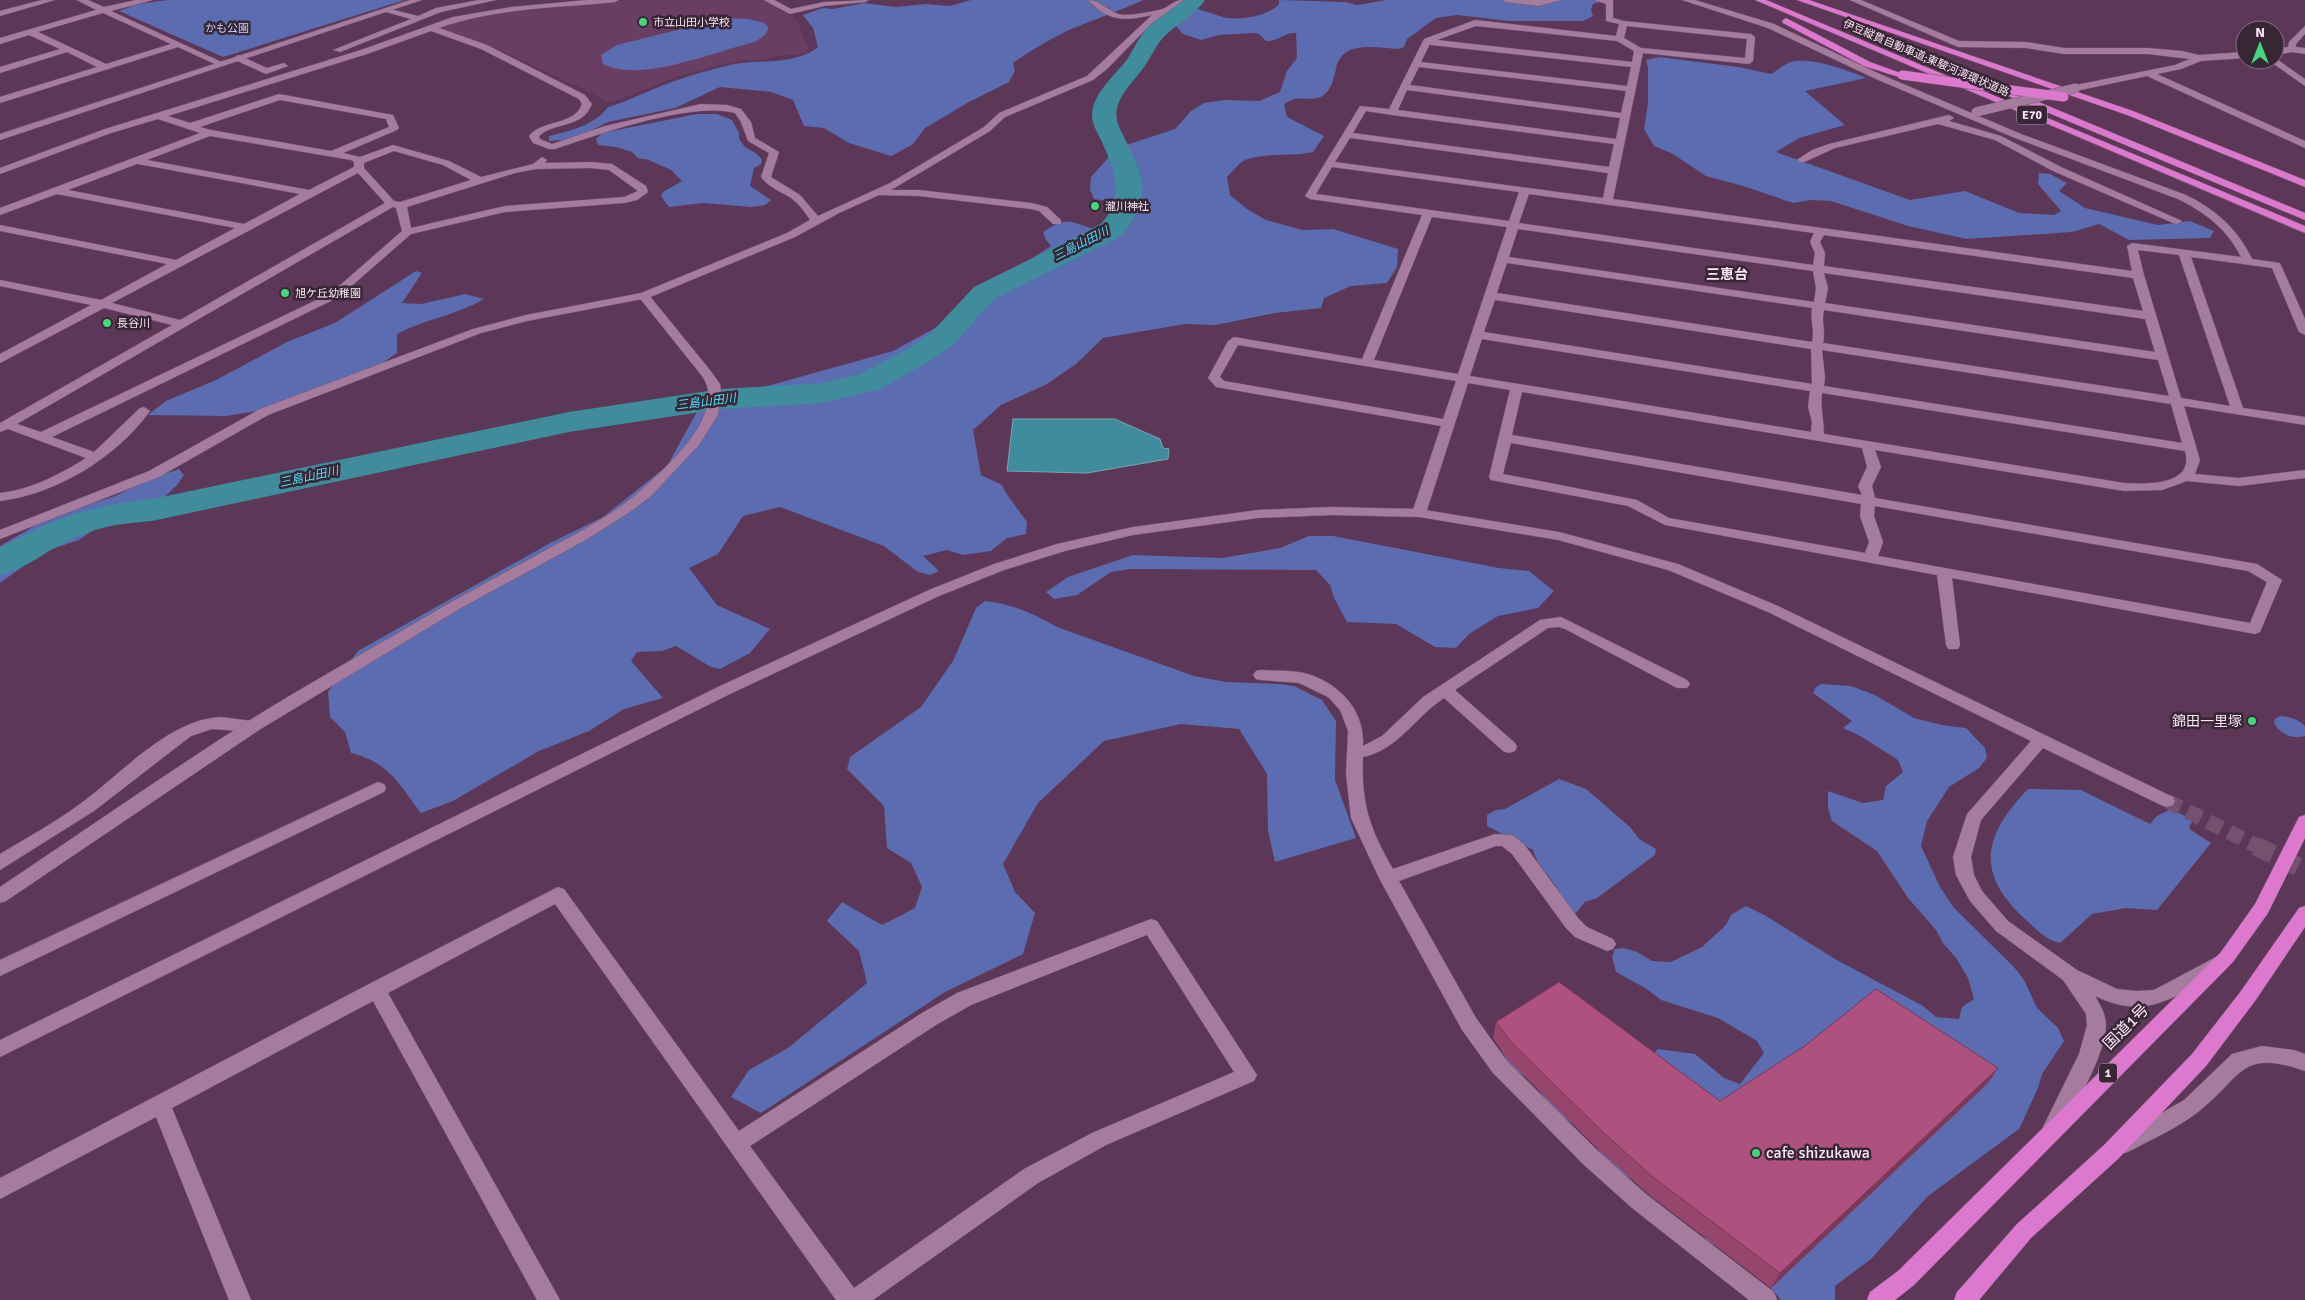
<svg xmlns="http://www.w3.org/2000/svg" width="2305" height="1300" viewBox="0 0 2305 1300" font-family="Signika,'Noto Sans JP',sans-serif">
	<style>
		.built { fill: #6a3e63 }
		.green { fill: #5b6cb0 }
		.water { fill: #3e8c9c; stroke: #77a6b7 }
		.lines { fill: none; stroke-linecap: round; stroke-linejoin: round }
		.river { fill: #3e8c9c; fill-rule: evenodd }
		.secondary-tunnel-far1 { stroke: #74516f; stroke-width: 15; stroke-dasharray: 15 8; stroke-linecap: butt }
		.secondary-tunnel { stroke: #74516f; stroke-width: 19; stroke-dasharray: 19 9; stroke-linecap: butt }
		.street-casing { stroke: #755570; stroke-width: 1 }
		.secondary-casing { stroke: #755570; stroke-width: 1 }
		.highway-casing { stroke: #755570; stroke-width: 1 }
		.street { fill: #a57b9e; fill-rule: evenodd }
		.secondary { fill: #a57b9e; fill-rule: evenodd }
		.highway { fill: #dc79ce; fill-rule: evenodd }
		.street-bridge-casing { stroke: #755570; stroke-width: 10; stroke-linecap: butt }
		.highway-bridge-casing { stroke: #755570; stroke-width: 10; stroke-linecap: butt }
		.street-bridge { stroke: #a57b9e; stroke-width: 9 }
		.highway-bridge { stroke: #dc79ce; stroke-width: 9 }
		.wall { fill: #96466c }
		.shaded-wall { fill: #7a3958 }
		.building { fill: #af517e; stroke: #7a3958 }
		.poi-dot { fill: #41d77c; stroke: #372634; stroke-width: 2 }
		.labels { text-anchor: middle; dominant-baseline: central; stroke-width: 5; stroke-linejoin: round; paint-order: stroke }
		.far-poi-label { font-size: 11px; fill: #fce4f7; stroke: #372634; text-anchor: start }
		.far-park-label { font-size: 11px; fill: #c3d0fd; stroke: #372634 }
		.far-street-label { font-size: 11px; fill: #fce4f7; stroke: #372634 }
		.shield { fill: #372634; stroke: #c1abbc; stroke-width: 1 }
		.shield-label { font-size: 12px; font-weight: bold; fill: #fce4f7 }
		.far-water-label { font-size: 12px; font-style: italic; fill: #49e2fd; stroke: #372634 }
		.far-quarter-label { font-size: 14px; font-weight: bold; fill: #fce4f7; stroke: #372634 }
		.poi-label { font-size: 14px; fill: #fce4f7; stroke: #372634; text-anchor: end }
		.near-street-label { font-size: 16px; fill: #fce4f7; stroke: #372634 }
		.near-poi-label { font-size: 16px; fill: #fce4f7; stroke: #372634; text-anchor: start }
	</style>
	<rect width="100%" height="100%" fill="#5c3757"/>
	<polygon class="built" points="629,0 763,0 797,20 802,35 809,49 799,55 783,55 761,60 742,60 678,76 612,102 605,102 600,97 496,48 442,29 441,25 494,14"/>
	<g class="green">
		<polygon points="168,0 405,0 223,57 119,11 138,4"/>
		<path d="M971,0H1143C1120,11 1097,18 1074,28C1053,37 1032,50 1013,63L1015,71L1009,82L969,102L925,128L912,145L891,156L849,143L824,128L804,126L793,100L771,92L720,87L675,108L608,122L586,133L563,140L549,141V136C570,131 595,125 608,107C624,103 638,95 654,89C677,79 702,72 726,66C756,58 793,67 818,47L813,28L803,15L823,8L833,9L864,3L896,7L926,4L950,6Z"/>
		<path d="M1279,0L1346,2L1357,5L1387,0H1606L1593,4L1591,10L1593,16L1583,21H1509L1457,15L1436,18L1407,39L1404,47L1399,49C1375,48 1342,39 1336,69C1334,77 1332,88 1325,94C1316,102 1305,97 1295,99C1291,100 1287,102 1284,104L1287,117L1324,136L1313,152C1291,157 1266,152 1245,160C1239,163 1232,172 1227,177L1230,195L1247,209L1266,220L1302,230L1333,229L1398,249L1397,267L1387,283L1351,286L1324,298L1321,308L1275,313L1216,325L1185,324L1103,338L1076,364L1047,384L1001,405L973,430L981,475L1002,485L1006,493L1027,522L1026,534L1007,538L991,551L963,555L947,550L923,556L939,571L930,575L918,572L884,546L780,507L743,516L718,554L689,568L717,605L770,629L750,653L720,669L711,667L676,646L662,651L637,652L631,661L663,698L624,709L589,731L539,751L453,801L421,813C398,783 390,763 351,753L345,732L330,717L328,692L358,651L552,542L603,517L667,466L698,410L723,404L736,390L760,388L893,351L946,322L959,306L1051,246L1046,240L1043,232C1069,215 1068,222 1095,229L1108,217L1112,206L1106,201L1094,199L1090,190L1091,177L1117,148L1175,129L1191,111L1204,103L1225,100L1259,101L1280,92L1287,71L1297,58L1296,33C1285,32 1277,42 1266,41L1259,34L1252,33L1219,35L1201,40L1183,34L1176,26L1178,20L1195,8C1205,11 1216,15 1226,18C1240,20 1269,16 1279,4Z"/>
		<path d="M726,18L748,19L764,23L768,27C768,36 758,40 751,43C711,53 640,83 603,64L601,55L617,45Z"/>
		<path d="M1659,57L1738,67L1771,74C1776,71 1782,66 1788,63C1806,55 1848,70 1866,78L1805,91L1845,125L1799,138L1776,152L1910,200L1965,191L2019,213L2054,215L2061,211L2038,184L2039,173L2050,174L2067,183L2059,191L2085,208L2158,225L2190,221L2214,231L2210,238L2129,240L2099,224L2072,232L1967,239L1908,226L1831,201L1811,200L1793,203L1743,186L1706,176L1673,154L1654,146L1644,129L1648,103V68L1646,60Z"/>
		<polygon points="697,114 717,114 732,120 739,133 739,139 745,147 757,154 762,160 761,164 754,168 750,186 771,200 765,205 751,207 703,203 669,207 661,196 663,192 682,181 671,170 649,160 638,158 632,152 616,147 598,145 596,139 602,133"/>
		<path d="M416,271L422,273L402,303L421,304L465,294L484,299C457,315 425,319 397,334V353L371,371L315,393L257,411L226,416L148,415L166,401L216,380L287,342L335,323Z"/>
		<polygon points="179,469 184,475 177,485 156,505 134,518 96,528 79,540 43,552 0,583 0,546 50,517 115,496 150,479"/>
		<polygon points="1309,536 1333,536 1499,568 1529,571 1554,591 1538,608 1498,616 1469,634 1456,648 1435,647 1396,624 1347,622 1334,598 1330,585 1316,570 1130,569 1111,572 1077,595 1054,599 1046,592 1068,577 1133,555 1222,558 1280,548"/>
		<path d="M985,601C1012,604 1033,613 1057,627L1194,676L1226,682L1279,684L1294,686L1322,700L1336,721L1335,780L1356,838L1275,862L1268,830L1267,774L1239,729L1181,724L1104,741L1038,803L1003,864L1015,892L1035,913L1023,954L945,992L761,1113L731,1097L749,1070L788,1048L867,983L859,951L827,921L842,902L882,925L915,908L922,887L911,863L887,848L884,806L847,769L850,757L921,707L953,661L976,608Z"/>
		<polygon points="1821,684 1851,686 1875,695 1914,718 1942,725 1966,728 1985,748 1987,758 1979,768 1949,787 1927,821 1921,846 1940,887 1954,908 2014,967 2024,980 2037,1008 2058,1028 2064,1041 2042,1074 2038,1088 2019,1129 1928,1196 1871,1259 1835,1286 1835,1300 1781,1300 1754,1268 1709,1242 1683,1215 1636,1181 1612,1169 1592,1141 1576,1126 1551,1108 1534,1083 1509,1066 1500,1047 1649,1058 1658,1049 1695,1054 1724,1078 1740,1084 1764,1053 1757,1041 1718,1018 1661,1000 1647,989 1616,972 1612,957 1615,949 1624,948 1637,952 1652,961 1671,962 1702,947 1726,925 1731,915 1746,906 1766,916 1835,959 1923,1006 1936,1017 1959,1019 1962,1007 1974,999 1968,978 1956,958 1943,943 1936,930 1908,898 1877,851 1832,821 1828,808 1828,791 1863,803 1883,800 1886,786 1903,772 1898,760 1862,737 1843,728 1852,721 1813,693 1816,687"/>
		<path d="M2281,716C2290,717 2298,719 2305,726V736C2293,740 2278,733 2274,722L2276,718Z"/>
		<path d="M1559,779L1586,789L1630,827L1639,839L1656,849L1655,855L1597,898L1585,902L1574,915C1566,905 1561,895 1554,884C1545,869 1539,869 1533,850L1487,826V815L1496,810L1505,809Z"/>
		<path d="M2028,789L2081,790L2150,824L2157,816L2171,809L2193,820L2189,827L2191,830L2211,843L2157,910L2126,908L2092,914L2060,943C2045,940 2035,928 2023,917C1974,871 1985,834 2028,789Z"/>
	</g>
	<polygon class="water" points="1013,419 1115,419 1160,439 1163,448 1169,449 1168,459 1087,473 1007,471"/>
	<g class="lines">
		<path class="river" d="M1182,0H1205C1196,13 1180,22 1168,33C1157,42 1152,56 1144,67C1135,80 1122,91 1118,105C1114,116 1118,125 1123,135C1144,177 1154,196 1121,236L994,299L954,344L933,359L880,389L822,403L721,409L569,432L152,521C116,524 95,527 62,544C42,554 23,570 0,575V548C55,517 89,506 152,499L569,412L721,389L822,383L858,375L911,347L932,332L974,287L1101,224C1126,196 1115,171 1101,140C1097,132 1092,124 1092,115C1093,92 1116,75 1128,58C1135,47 1140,35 1149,26C1159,16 1171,9 1182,0Z"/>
		<polyline class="secondary-tunnel-far1" points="2167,801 2259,847"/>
		<polyline class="secondary-tunnel" points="2256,846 2305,870"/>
		<g class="street-casing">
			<g id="street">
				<path d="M77,0H88L104,7L136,0H153L111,11L226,64L219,66L178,47L0,103V97L97,67L67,52L0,73V67L60,49L29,35L0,44V38L96,10ZM103,13L171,44L106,64L38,32Z"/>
				<polygon points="479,0 496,0 441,12 340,52 333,50 411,19 386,12 386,8 418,16 436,8"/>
				<path d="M587,0H619L615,2C557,8 495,8 439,28L487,45L585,95L592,104C582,129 556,121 539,136L540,139L552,144L605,126L701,104L727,105L741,109L751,122L755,138L779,152L771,177L800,195L818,216L890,183L984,127L999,113L1087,76L1152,15C1125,21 1108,22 1088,0C1102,0 1109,14 1124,15C1134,15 1149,12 1159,10C1170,8 1171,0 1184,0L1152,23L1107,69L1093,80L1005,117L990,131L891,190H919L1031,203L1047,207L1061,220V224H1053L1039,211L1031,209L919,196L879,195L839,213L795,237L648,298L527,321L481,333L268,415L159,477L0,539V530L149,471L260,409L473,329L526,315L641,293L787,233L810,220C805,212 799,204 791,198C780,191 769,188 761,177L769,153L748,141L741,122L735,113C692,101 599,134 555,149H549L533,143L529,136C543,119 574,126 582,104L579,99L481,49L431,31L367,54L168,116L190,123L279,94L393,115L399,128L397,130L343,153L360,157L393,145L449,161L481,177L533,164L542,157L547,160L545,163L591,162L612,164L646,186L648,192L637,200L624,203L505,212L411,234L339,297L52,437L94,452L140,408L144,407L150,411C117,457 57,494 0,501V493C30,490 61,474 86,458L8,429L0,432V423L172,325L104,308L0,363V354L91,305L0,286V280L101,300L167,264L0,231V225L176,260L235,228L57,194L0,215V208L200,133L158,119L111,133L0,174V168L105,129L361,50L453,17L512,7ZM280,100L386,119L389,127L331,151L211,130L200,127ZM210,136L351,160L354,162V167L309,190L147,160ZM394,151L443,165L471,180L400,202L394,201L364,168V163ZM137,164H138L300,194L244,224L68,190ZM591,168L609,170L638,191L624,197L505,206L411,228L407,207L515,173L536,169ZM358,173L385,203L180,320L112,303ZM393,207L396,208L402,231L331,293L41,432L17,424Z"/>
				<polygon points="764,0 774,0 791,9 824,2 869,0 865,2 824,6 790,14"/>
				<polygon points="1502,0 1562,0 1539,6 1506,2"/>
				<path d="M1594,0H1613V18L1624,21L1751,34L1755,37L1753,61L1749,64L1643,53L1613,199L2132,271L2127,246L2132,243L2241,257C2227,229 2206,213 2178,199L2015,138L1876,79L1768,28L1682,0H1695L1774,24L1882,75L2021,134L2186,195C2216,210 2237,228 2252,259L2280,263L2305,319V335L2299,332L2272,268L2191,257L2243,408L2305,417V425L2184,406L2200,460L2195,474L2239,478L2305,470V478L2239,486L2187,481L2162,490L2124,491L1875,450L1881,467L1872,486L1875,498L2257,564L2282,580L2260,632L2255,634L1952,578L1960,645L1958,649H1948L1946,645L1937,575L1665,525L1628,506L1491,480L1489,477L1510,390L1468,383L1426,513L1419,517L1412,513L1441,426L1216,387L1208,378L1228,341L1234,337L1362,359L1422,215L1310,199L1305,196L1360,106L1389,109L1424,39L1475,20L1616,36L1619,24L1606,21V4ZM1476,26L1617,41L1634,51L1632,62L1437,40ZM1627,26L1747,39L1745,58L1641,48L1624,38ZM1430,44L1431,45L1631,67L1627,86L1421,62ZM1419,67L1626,91L1621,113L1410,85ZM1407,90L1620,118L1616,139L1398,110ZM1366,111L1392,115L1614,144L1609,167L1353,133ZM1350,138L1608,173L1603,198L1335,162ZM1332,167L1519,192L1509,221L1316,194ZM1529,194L1814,233L1810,242L1815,253L1813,265L1519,223ZM1432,217L1507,227L1458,374L1374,360ZM1518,229L1813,271L1816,288L1814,302L1509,257ZM1824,235L2133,278L2143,311L1824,266L1825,253L1820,242ZM2138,250L2179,255L2230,406L2181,398L2144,275ZM1507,263L1812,308C1810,320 1815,330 1812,342L1497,293ZM1824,273L2145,319L2155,352L1825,303L1828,288ZM1495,300L1811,349L1812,384L1484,332ZM1824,310L2158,360L2169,396L1823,343C1826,331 1821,322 1824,310ZM1482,339L1810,391L1808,407L1812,422L1811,432L1470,376ZM1238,345L1456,381L1443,419L1224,381L1220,377ZM1822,350L2171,404L2182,443L1824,386L1825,377ZM1522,392L1862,448L1867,467L1858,486L1862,495L1512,435ZM1822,393L2185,451C2195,486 2146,484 2124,483L1824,434C1824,420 1820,408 1822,393ZM1511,443L1861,504L1860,516L1869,542L1865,553L1669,518L1637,500L1503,474ZM1875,506L2248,571L2267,582L2250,623L1878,556L1883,542L1874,516Z"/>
				<polygon points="1850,0 1861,0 1959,41 2026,42 2064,48 2148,48 2182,51 2199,55 2245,52 2245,58 2201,61 2181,69 2157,74 2305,141 2305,148 2147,76 2076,91 2071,88 2076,85 2175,65 2190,59 2148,54 2064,54 2026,48 1958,47"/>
				<polygon points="2305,26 2305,34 2296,44 2296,47 2305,48 2305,54 2292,52 2275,55 2275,49 2288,47 2289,42"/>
				<polygon points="238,55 267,68 284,63 288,66 266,74 235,60 234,58"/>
				<polygon points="2275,58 2305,79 2305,86 2271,62 2270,60 2275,60"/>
				<polygon points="1949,115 1954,118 1949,121 2001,136 2061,167 2182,221 2177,224 2173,223 2053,171 1995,140 1938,124 1835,148 1802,163 1797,160 1812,150 1829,144"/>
				<path d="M1561,617L1687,680L1690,684L1687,688H1677L1565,629L1559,627L1548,628L1455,690L1515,743L1517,747L1515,751L1509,753L1503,751L1444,698C1415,717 1398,750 1363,757C1361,804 1370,829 1393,869L1495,834L1512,835L1524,844L1578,918L1587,927L1613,939L1616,944L1613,949L1607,951L1575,937L1566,928L1512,854L1502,846H1496L1399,881L1476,1018L1507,1061L1597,1150L1646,1194L1774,1292L1777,1300H1749L1632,1208L1583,1164L1493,1073L1462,1030L1379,878L1351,818L1346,774L1348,731L1340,710L1328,697L1299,683L1261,680L1256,679L1253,675L1256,671L1261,670C1275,671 1291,670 1304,673C1339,682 1365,710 1363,746L1382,736L1423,697L1540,620Z"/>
				<path d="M221,717L259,722L261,726L259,730L253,732L212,729L191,736L94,811L0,870V854C28,837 58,821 84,801C123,772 170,719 221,717Z"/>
				<polygon points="378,782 384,784 386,788 384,792 0,976 0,960"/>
				<path d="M558,887L564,889L739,1131L922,1013L957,993L1151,919L1157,921L1257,1075L1254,1081L1106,1145L1038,1183L873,1300H836L555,904L388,993L560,1300H537L373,1001L172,1108L251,1300H229L156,1117L0,1199V1178L369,984ZM1147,935L1234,1072L1092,1133L1024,1169L854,1288L750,1146L936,1025L971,1005Z"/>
			</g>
		</g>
		<g class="secondary-casing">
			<g id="secondary">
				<polygon points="42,0 55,0 0,16 0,11"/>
				<polygon points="410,0 422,0 0,140 0,134"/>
				<path d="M644,293L648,294L710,370L720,384L721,392L718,415L699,445L652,495L633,510L584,541L461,608L259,730L6,901L0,903V887C82,832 164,775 247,722C304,686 364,653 422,619C462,595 503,574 544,551C577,533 614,515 642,489C668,466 728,412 702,376L638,296Z"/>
				<path d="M1332,507L1419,509L1559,532L1678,564L1778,606L2173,797L2175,801L2173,805L2167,807L2161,805L2043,748L1981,820L1971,857L1974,875L1982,891L2008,921L2077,970L2117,989L2137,991L2154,990L2216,957L2222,959L2225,964L2222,969C2178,995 2148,1022 2095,996C2100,1005 2106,1014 2106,1025C2105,1057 2075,1105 2060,1133L2053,1136L2046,1133L2043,1127L2079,1054L2087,1025L2086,1014L2063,980L1996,931L1970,901L1956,875L1953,857L1967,814L2031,741L1768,612L1668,570L1558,540L1419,517L1332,515L1258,518L1133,535L1065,551L1004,570L939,596L730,694L0,1057V1040L720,686L929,590L994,564L1057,544L1133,527L1258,510Z"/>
				<path d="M2262,1046L2294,1050L2305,1054V1071C2239,1048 2243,1077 2198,1112C2179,1127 2154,1138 2132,1150L2125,1153L2118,1150L2115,1144L2118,1138L2184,1100L2232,1054Z"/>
			</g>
		</g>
		<g class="highway-casing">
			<g id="highway">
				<polygon points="1755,0 1766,0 2305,226 2305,233"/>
				<polygon points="1797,0 1809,0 2133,111 2305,180 2305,187 2127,115"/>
				<polygon points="1786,18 1870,62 1906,75 1902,78 1864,66 1783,23 1782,21"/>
				<polygon points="1855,28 1861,28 2305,213 2305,220 1855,32"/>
				<polygon points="2305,815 2305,838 2268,913 2233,962 1914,1285 1895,1300 1867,1300 1870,1292 1898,1271 2221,952 2255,904 2299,817"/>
				<polygon points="2305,906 2305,927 2255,1001 2206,1066 2118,1159 2031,1238 1979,1300 1954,1300 1957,1292 2017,1224 2104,1145 2192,1054 2241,991 2299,908"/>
			</g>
		</g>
		<use href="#street" class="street"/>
		<use href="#secondary" class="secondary"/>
		<use href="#highway" class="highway"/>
		<g class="street-bridge-casing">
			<polyline id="street-bridge" points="1976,112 2076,88"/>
		</g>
		<g class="highway-bridge-casing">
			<polyline id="highway-bridge" points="1902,75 2064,97"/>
		</g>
		<use href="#street-bridge" class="street-bridge"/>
		<use href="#highway-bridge" class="highway-bridge"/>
	</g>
	<polygon class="wall" points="1496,1022 1720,1101 1988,1083 1771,1288 1647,1193 1598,1149 1508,1060 1493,1038"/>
	<polygon class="shaded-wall" points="1998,1068 1988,1083 1771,1288 1780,1273"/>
	<polygon class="building" points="1559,982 1720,1101 1806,1045 1876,989 1998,1068 1780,1273 1653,1177 1604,1133 1513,1044 1496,1022"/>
	<g class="poi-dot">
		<circle cx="643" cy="22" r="5"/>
		<circle cx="1095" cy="206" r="5"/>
		<circle cx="285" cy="293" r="5"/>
		<circle cx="107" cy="323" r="5"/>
		<circle cx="2252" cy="721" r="5"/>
		<circle cx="1756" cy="1153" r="5"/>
	</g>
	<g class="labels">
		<g class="far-poi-label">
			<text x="653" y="22">市立山田小学校</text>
			<text x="1105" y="206">瀧川神社</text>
			<text x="295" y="293">旭ケ丘幼稚園</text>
			<text x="117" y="323">長谷川</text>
		</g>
		<g class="far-park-label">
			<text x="227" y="28">かも公園</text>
		</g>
		<g class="far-street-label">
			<text transform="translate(1926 58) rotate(23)">伊豆縦貫自動車道;東駿河湾環状道路</text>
		</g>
		<g class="shield">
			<rect x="2017" y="105.5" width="30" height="19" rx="4"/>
			<rect x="2099" y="1063.5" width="18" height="19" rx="4"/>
		</g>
		<g class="shield-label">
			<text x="2032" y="115">E70</text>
			<text x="2108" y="1073">1</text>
		</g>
		<g class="far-water-label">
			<text transform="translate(1081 244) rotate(-27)">三島山田川</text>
			<text transform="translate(706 402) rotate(-7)">三島山田川</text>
			<text transform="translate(309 477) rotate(-12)">三島山田川</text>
		</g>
		<g class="far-quarter-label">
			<text x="1727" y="274">三恵台</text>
		</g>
		<g class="poi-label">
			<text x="2242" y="721">錦田一里塚</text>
		</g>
		<g class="near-street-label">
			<text transform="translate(2126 1027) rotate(-45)">国道1号</text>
		</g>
		<g class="near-poi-label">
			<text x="1766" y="1153">cafe shizukawa</text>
		</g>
	</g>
	<g transform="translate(2260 45)"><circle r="24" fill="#372634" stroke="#867282"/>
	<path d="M0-4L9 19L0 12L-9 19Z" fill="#41d77c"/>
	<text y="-8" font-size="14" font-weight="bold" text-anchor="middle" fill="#fce4f7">N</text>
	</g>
</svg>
